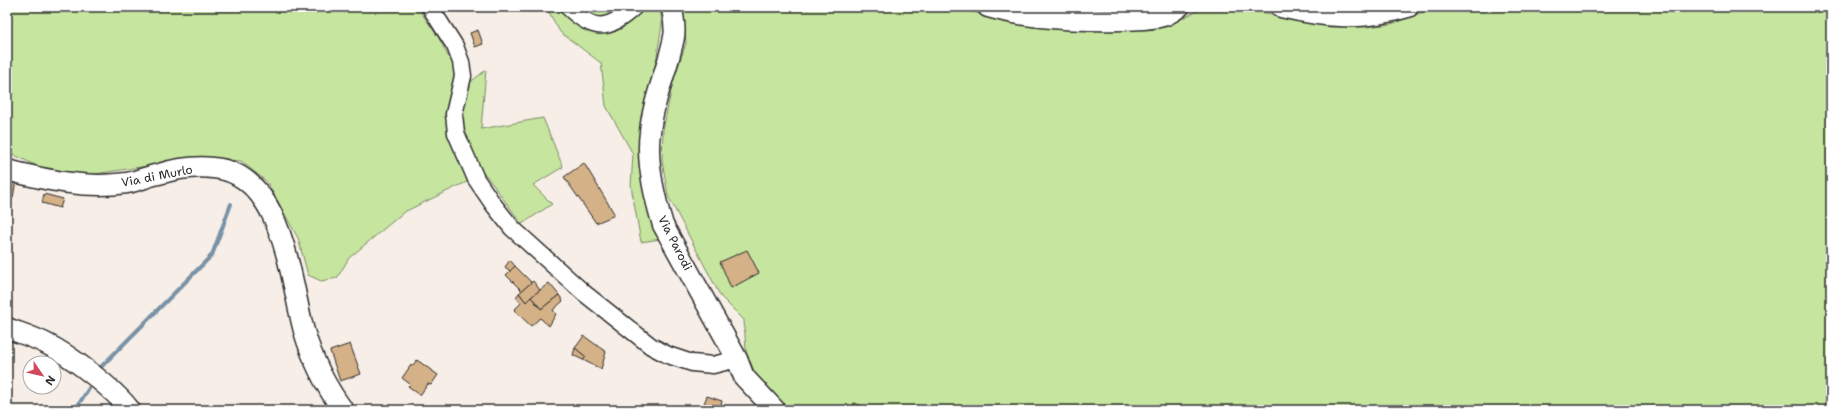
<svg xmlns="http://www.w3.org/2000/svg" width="1838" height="417" viewBox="0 0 1838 417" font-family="'Shantell Sans',sans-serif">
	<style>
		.green { fill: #c6e69f; stroke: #788865 }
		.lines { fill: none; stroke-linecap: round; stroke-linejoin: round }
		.stream { stroke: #7992a6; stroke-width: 4 }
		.building { fill: #d5b187; stroke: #2b2b2b }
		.minor-casing { stroke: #2b2b2b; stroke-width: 19 }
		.tertiary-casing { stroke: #2b2b2b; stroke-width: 23 }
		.minor { stroke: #fff; stroke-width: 16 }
		.tertiary { stroke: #fff; stroke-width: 20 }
		.labels { text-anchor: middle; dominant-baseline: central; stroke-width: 3; stroke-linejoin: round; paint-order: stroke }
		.street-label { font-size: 12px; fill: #2b2b2b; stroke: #fff }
	</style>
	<rect width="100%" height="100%" fill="#f7efe7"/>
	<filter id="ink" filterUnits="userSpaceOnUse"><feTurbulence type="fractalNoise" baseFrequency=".025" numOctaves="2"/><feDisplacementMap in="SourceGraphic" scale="8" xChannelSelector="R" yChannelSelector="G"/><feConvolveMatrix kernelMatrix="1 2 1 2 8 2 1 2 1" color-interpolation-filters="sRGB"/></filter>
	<g filter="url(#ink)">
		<g class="green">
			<polygon points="7,7 417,7 439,38 448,56 469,83 486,70 481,129 543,118 563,167 533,185 552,204 522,224 485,174 458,186 404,212 349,258 337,278 321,281 308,275 298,238 267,182 241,161 200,158 88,175 39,167 14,155 7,147"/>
			<polygon points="546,7 660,7 662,24 656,62 645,103 644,155 660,239 641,242 631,186 633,154 606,106 601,63 560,32"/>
			<polygon points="683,7 958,7 1002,21 1088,28 1126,29 1165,27 1199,10 1231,7 1340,26 1366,27 1391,24 1437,7 1831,7 1831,410 797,410 779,403 759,382 746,352 744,320 721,297 668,196 662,160 663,130 673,82 686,43"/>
		</g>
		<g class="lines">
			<g class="stream">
				<polyline points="100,368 212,255 231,204"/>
				<polyline points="75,410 89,388"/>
			</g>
		</g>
		<g class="building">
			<polygon points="478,30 483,44 475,47 470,33"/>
			<polygon points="584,163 615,215 596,223 564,177"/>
			<polygon points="7,178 16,180 13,198 7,197"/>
			<polygon points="44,194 63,199 60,208 42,203"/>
			<polygon points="747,250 759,273 731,288 720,262"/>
			<polygon points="510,260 515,266 510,271 505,267"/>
			<polygon points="515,266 531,282 522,291 506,275"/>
			<polygon points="533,281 540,290 526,302 519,293"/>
			<polygon points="549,283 559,295 541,309 531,297"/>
			<polygon points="519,293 526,302 531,297 541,309 559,295 563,301 553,310 556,314 549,326 540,318 531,326 514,310 521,303 516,297"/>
			<polygon points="584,336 606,352 601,369 583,360 586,357 575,348"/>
			<polygon points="350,344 361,374 340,381 330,351"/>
			<polygon points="575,348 586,357 583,360 573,355"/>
			<polygon points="417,360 438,375 431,385 428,384 420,395 408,386 410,384 402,378 411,365 413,365"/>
			<polygon points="707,396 722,401 720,410 703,406"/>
			<polygon points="854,403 874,410 851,410"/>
		</g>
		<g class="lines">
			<g class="minor-casing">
				<g id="minor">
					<polyline points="430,7 455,46 461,62 463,76 454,114 456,133 476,179 493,204 512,228 584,293 651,346 668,355 692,363 713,365 737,359"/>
					<path d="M568,7C594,32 608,31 634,7"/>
				</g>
			</g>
			<g class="tertiary-casing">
				<g id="tertiary">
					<path d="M672,7C673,17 676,27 674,37C668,69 653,99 650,132C646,162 654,196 663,225L737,359L744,377L775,410"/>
					<path d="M988,7C1029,19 1080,21 1123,20C1136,19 1150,20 1163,16C1168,15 1174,10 1179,7"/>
					<path d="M1281,7C1327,18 1362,21 1408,7"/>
					<path d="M7,170C46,180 86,189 127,183C138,181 148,176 159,174C176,169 195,166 213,168C283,173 290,280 304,331C312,358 326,387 343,410"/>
					<path d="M7,328C20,333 33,337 45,343C70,355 113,388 130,410"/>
				</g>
			</g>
			<use href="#minor" class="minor"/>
			<use href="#tertiary" class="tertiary"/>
		</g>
	</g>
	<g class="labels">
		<g class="street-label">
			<text transform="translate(157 176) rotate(-11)">Via di Murlo</text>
			<text transform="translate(675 243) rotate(63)">Via Parodi</text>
		</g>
	</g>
	<rect width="1838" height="417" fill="none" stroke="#fff" stroke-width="24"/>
	<rect x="12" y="12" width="1814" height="393" fill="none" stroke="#2b2b2b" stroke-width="1.5" filter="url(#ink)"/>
	<g transform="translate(42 375) rotate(124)"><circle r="19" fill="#ffffff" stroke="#aaaaaa"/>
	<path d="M0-3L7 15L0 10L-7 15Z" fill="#d1495b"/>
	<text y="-6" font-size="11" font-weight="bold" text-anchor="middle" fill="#2b2b2b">N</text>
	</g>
</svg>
